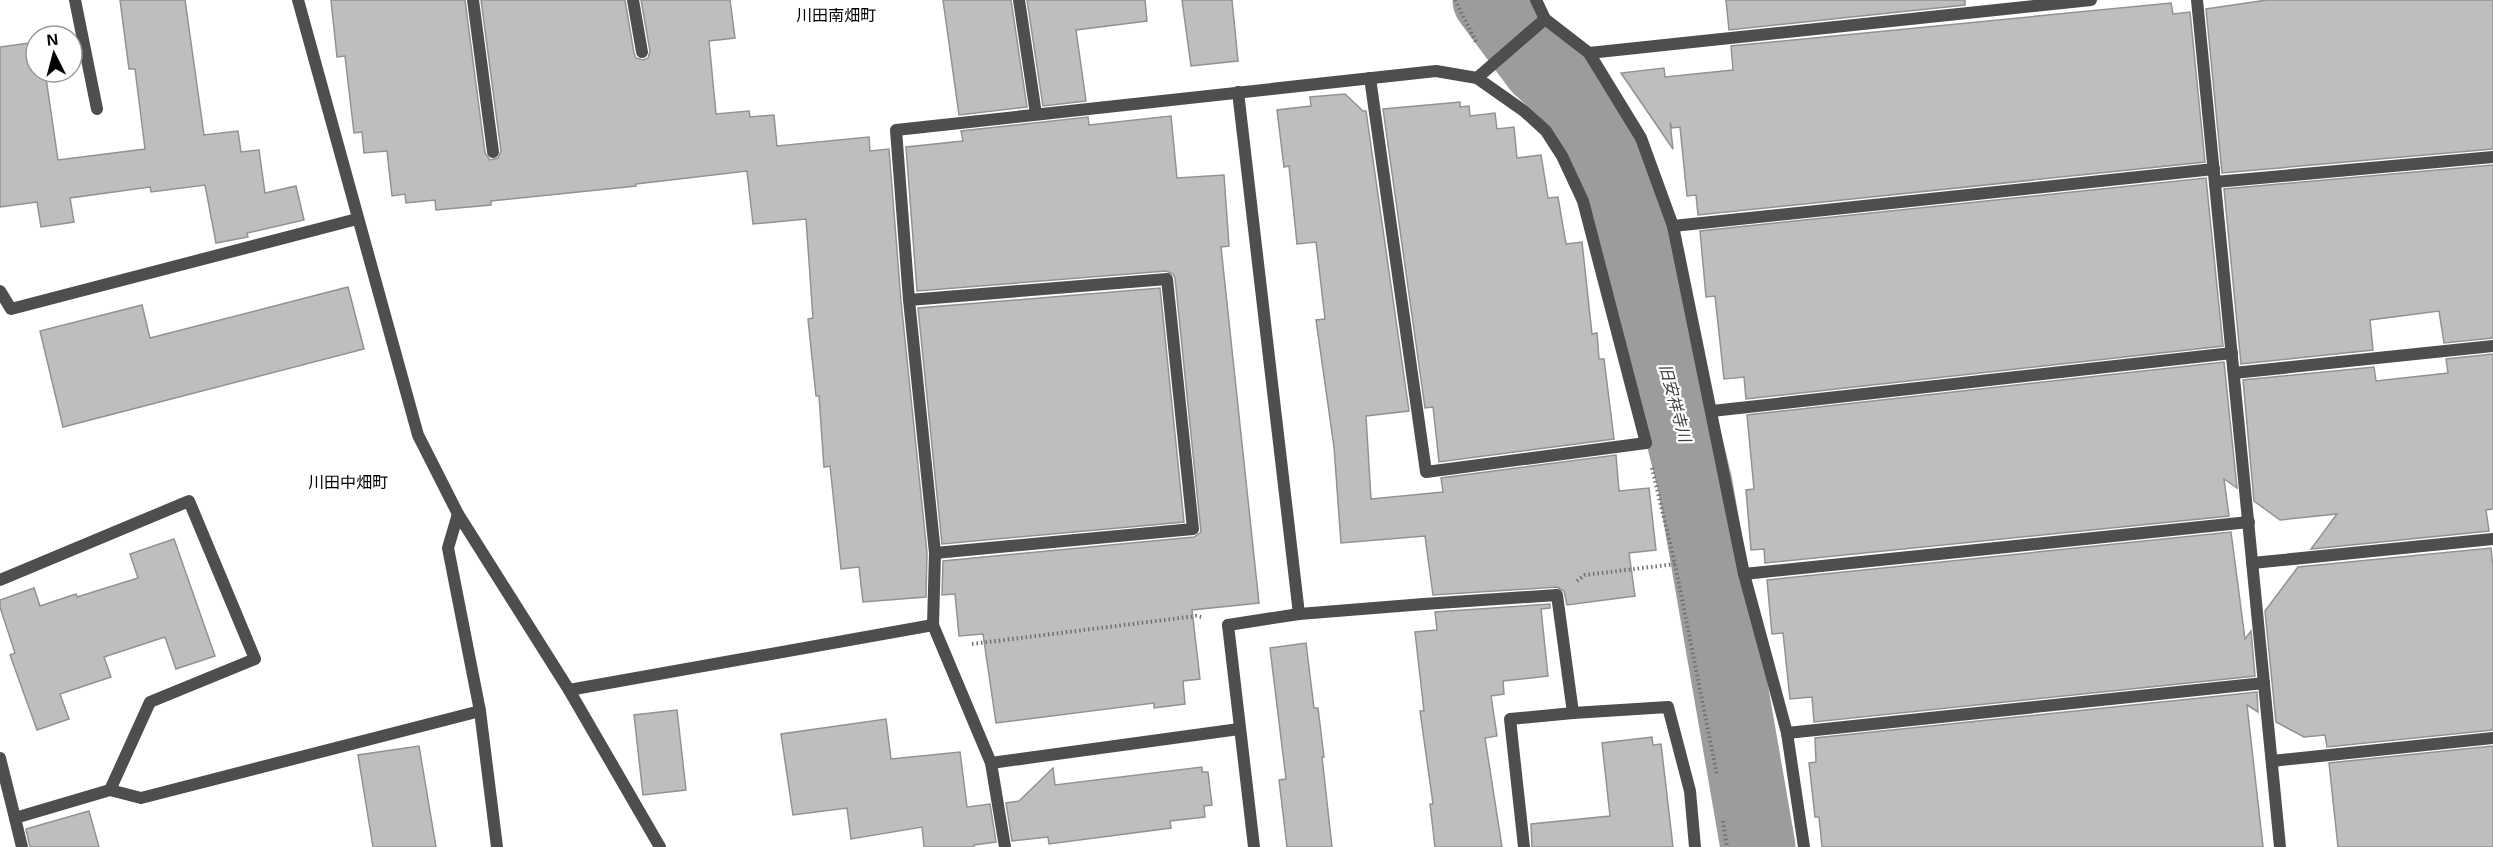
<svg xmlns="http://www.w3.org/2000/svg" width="2493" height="847" viewBox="0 0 2493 847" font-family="Arial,'Noto Sans JP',sans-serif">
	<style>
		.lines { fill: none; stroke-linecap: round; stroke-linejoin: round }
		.river { stroke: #9c9c9c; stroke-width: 75 }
		.building { fill: #bebebe; stroke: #929292; stroke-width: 1.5 }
		.path { stroke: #707070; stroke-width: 4; stroke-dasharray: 1.5 3; stroke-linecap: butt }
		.lane { stroke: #4e4e4e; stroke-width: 12 }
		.street { stroke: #4e4e4e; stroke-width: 12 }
		.labels { text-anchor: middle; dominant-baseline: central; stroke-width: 4.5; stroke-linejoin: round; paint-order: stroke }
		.neighbourhood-label { font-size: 16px; fill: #000; stroke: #fff }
		.water-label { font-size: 16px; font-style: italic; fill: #3d3d3d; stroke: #fff }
	</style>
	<rect width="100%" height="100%" fill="#fff"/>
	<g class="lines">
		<polyline class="river" points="1490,0 1539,66 1568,92 1591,128 1620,191 1638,253 1695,484 1758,847"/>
	</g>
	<g class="building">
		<polygon points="120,0 185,0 204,135 238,131 241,152 259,150 265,193 296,186 304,220 247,233 248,237 216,243 205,185 151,192 150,187 70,198 74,222 41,227 37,202 0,207 0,47 36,42 36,72 44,72 46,78 58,160 145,149 135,69 129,69"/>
		<polygon points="331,0 465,0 485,153 490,160 498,158 501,151 481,0 625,0 634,53 636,58 643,60 648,58 650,51 641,0 730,0 735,38 709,41 716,114 749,111 750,117 774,115 777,146 869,137 870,151 889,149 901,301 927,553 926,597 863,602 859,567 841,569 830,466 824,467 819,396 816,396 808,319 813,318 806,219 753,224 747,171 636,184 636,186 491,201 491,205 436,210 435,200 406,203 405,194 392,196 387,151 364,153 362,132 354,133 345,56 337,57"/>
		<polygon points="943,0 1011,0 1027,107 959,115"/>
		<polygon points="1027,0 1145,0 1147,21 1076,30 1086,101 1043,106"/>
		<polygon points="1182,0 1232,0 1238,61 1191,66"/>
		<polygon points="1726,0 1965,0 1965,5 1729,30"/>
		<polygon points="2267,0 2493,0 2493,149 2222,173 2206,9"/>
		<polygon points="2171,3 2173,14 2190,12 2205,162 1698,215 1696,195 1687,196 1680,127 1672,128 1670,122 1673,149 1621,73 1664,68 1665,77 1733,70 1731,46"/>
		<polygon points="1345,94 1363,111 1366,111 1409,411 1366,416 1371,499 1443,492 1441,478 1616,455 1619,491 1649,488 1656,550 1629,553 1635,596 1567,605 1564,591 1557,587 1433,595 1425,536 1341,543 1334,447 1316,320 1325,319 1316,242 1297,244 1289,166 1284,167 1277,110 1311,106 1310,97"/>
		<polygon points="1460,102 1460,107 1469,106 1470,116 1495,113 1497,129 1514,127 1517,158 1541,155 1548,198 1558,197 1566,244 1582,242 1592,334 1597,333 1599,359 1604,359 1614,439 1439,462 1433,407 1425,408 1383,109"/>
		<polygon points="1171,116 1177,178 1224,175 1229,246 1221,247 1259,603 1192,610 1200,679 1183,681 1185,704 1154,708 1154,703 996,723 983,634 959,636 955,594 942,595 943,561 1194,537 1201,532 1175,278 1173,274 1166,271 917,291 906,147 963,141 961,131 1088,117 1089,125"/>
		<polygon points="2493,165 2493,338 2444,343 2439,311 2370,320 2373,350 2241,364 2224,189"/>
		<polygon points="2206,178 2223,346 1746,399 1744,377 1724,379 1715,296 1706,297 1700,231"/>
		<polygon points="348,287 364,349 63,427 40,331 142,305 150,338"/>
		<polygon points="1160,288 1184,522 942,544 918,308"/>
		<polygon points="2493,354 2493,509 2486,510 2489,531 2311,549 2337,514 2280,520 2254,501 2243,380 2374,367 2376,381 2448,373 2446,359"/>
		<polygon points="2224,362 2237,488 2224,479 2229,516 1765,563 1764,549 1751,550 1746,490 1754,489 1747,415"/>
		<polygon points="2231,532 2245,639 2251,631 2255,676 1814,722 1812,697 1790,699 1783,633 1772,634 1767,580"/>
		<polygon points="174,539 215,656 176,669 165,637 104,657 111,677 60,694 69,719 37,730 10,655 15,653 0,607 0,600 34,588 40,606 76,594 77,597 138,578 130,554"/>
		<polygon points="2491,548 2493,567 2493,730 2327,747 2325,735 2304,737 2276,722 2265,611 2298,567"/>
		<polygon points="1550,604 1550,608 1541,609 1548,676 1503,681 1504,694 1491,696 1497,736 1485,738 1502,847 1435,847 1430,804 1433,804 1420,711 1424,711 1415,632 1437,630 1435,612"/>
		<polygon points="1306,643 1314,708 1318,708 1324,757 1322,757 1332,847 1287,847 1279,780 1286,779 1270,648"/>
		<polygon points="2257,692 2258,712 2247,705 2263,847 1822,847 1819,817 1815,817 1809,763 1816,762 1815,738"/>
		<polygon points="677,710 686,790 643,795 634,715"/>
		<polygon points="886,719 891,759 960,752 967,807 990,804 996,842 974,845 974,847 924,847 922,827 851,839 847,808 793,815 781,734"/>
		<polygon points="1652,737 1653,745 1661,744 1673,847 1532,847 1531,824 1610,816 1602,743"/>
		<polygon points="419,746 436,847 373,847 358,755"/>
		<polygon points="2493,746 2493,847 2338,847 2329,763"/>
		<polygon points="1202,767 1202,772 1208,772 1212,805 1204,806 1205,817 1170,821 1171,828 1049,844 1048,837 1012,841 1006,803 1019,801 1053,768 1055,785"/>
		<polygon points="89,811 99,847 30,847 26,829"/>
	</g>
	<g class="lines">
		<g class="path">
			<polyline points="1455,0 1476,42"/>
			<polyline points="1652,468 1675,564 1717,775"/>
			<polyline points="1577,581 1585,575 1675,564"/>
			<polyline points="972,644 1196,616 1202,617"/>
			<polyline points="1723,821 1727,847"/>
		</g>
		<g class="lane">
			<polyline points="75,0 97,109"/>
			<polyline points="473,0 493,152"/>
			<polyline points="633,0 642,52"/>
			<polyline points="1589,53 2091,0"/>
			<polyline points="1370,78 1426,472 1646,443"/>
			<polyline points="1238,92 1299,614"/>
			<polyline points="2215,182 2493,157"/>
			<polyline points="1673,226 2214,169"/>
			<polyline points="0,291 11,309 357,219"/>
			<polyline points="909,300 1167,279 1193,529 935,553"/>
			<polyline points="2234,373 2493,346"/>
			<polyline points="1712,411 2232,353"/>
			<polyline points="1744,574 2249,522"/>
			<polyline points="0,580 189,501 255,659 150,702 110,790 15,818 0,758"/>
			<polyline points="1228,625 1299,614 1424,604"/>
			<polyline points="1787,733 2264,683"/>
			<polyline points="2272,761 2493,738"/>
			<polyline points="110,790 141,798 480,711"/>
			<polyline points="15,818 22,847"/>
		</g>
		<g class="street">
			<polyline points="298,0 418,435 458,514 569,690 660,847"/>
			<polyline points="1019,0 1036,114"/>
			<polyline points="1536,0 1545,19 1589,53 1641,138 1673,226 1744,574 1787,733 1804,847"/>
			<polyline points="2197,0 2280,847"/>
			<polyline points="1477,78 1545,19"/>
			<polyline points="458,514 448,548 480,711 497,847"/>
			<polyline points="2252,563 2493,539"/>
			<polyline points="1424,604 1557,595 1573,713 1510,719 1524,847"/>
			<polyline points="1228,625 1254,847"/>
			<polyline points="569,690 933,625"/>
			<polyline points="1573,713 1668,707 1690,791 1695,847"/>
			<polyline points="991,763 1239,729"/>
			<polyline points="1005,847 991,763 933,625 935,553 909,300 896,130 1436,71 1477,78 1524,111 1546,131 1562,156 1583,201 1646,443"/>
		</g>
	</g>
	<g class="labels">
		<g class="neighbourhood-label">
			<text x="836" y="15">川田南畑町</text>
			<text x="348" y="482">川田中畑町</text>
		</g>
		<g class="water-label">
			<text transform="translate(1675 403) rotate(75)">旧安祥寺川</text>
		</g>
	</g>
	<g transform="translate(54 54) rotate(354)"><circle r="28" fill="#ffffff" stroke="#999999" stroke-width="1.5"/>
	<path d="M0-4.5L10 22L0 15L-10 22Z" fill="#000000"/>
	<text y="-9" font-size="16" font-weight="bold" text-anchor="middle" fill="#000000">N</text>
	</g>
</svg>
